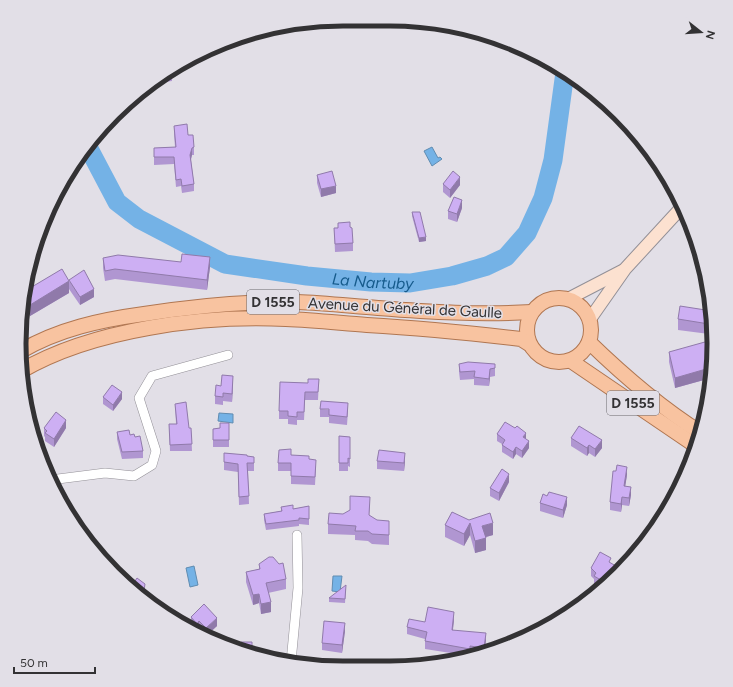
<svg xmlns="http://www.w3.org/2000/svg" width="733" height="687" viewBox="0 0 733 687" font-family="Figtree,sans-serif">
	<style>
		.water { fill: #74b2e6; stroke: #608cb1 }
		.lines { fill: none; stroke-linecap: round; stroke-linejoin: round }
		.river { stroke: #74b2e6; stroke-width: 19 }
		.street-casing { stroke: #939097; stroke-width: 10 }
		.secondary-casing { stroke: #939097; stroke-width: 14 }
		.primary-casing { stroke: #b07651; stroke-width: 16 }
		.street { stroke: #fff; stroke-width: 9 }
		.secondary { stroke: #fce1d0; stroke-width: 12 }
		.primary { stroke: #f8c3a0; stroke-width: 14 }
		.wall { fill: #b096d1 }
		.shaded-wall { fill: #907aaa }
		.building { fill: #cdaff3; stroke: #907aaa }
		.labels { text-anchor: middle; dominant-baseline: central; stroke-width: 3; stroke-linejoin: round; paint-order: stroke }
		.shield { fill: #e2dfe7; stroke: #68666a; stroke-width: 1 }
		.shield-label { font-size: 14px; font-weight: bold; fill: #333234 }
		.street-label { font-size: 15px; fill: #333234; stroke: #e2dfe7 }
		.water-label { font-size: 16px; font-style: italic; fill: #165b8c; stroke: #e2dfe7 }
		.rim { fill: none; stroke: #333234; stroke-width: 5 }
	</style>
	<rect width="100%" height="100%" fill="#e2dfe7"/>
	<g class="water">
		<polygon points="432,147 438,158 440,157 442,159 432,166 424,151"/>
		<polygon points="219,413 233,414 233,423 218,421"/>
		<polygon points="194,566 198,585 190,587 186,568"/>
		<polygon points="333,576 342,576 340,592 332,591"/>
	</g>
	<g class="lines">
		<path class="river" id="s1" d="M88,147L117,202L139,219L225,264L307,276L371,282L410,283L452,276L487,266L506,257L527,233L543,198L553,160L565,72"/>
		<g class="street-casing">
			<g id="street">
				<polyline points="50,480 105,473 134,476 152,465 156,451 139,398 152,376 228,355"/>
				<polyline points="291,662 298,588 297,535"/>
			</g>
		</g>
		<g class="secondary-casing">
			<g id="secondary">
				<polyline points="568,299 622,271"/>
				<polyline points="590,319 625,269 682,207"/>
			</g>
		</g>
		<g class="primary-casing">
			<g id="primary">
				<circle cx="559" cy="330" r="32"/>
				<path d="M589,342C624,376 660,407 701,433"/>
				<path d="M21,351C59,329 100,320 144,314C195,306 245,301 297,302C324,303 351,306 378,308C430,312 480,315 532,312"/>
				<polyline points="571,361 696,446"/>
				<path d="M21,371C93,329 203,315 286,319C313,320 340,323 367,325C419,328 470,333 521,339L529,344"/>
			</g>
		</g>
		<use href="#street" class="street"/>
		<use href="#secondary" class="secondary"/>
		<use href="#primary" class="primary"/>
	</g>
	<g class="wall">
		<polygon points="172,70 172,81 152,84 152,82"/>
		<polygon points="174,126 188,135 194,147 194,155 192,155 191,160 194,184 194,191 182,193 181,186 176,187 174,164 154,165 154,148 175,147 174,134"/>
		<polygon points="317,175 336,193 321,197 317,183"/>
		<polygon points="443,184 460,185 450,198 443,192"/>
		<polygon points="462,208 457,222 448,219 448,211"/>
		<polygon points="412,212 426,241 419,242 412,216"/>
		<polygon points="350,227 353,243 353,251 335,252 334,228"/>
		<polygon points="103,258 210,267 207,290 115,279 105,281 103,268"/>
		<polygon points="69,281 94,297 80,305 69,289 69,293 30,316 23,305 25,291"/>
		<polygon points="712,311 709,334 678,330 678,319"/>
		<polygon points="669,352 713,364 711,378 675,388 669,362"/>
		<polygon points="459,364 495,364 495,376 490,377 489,386 474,385 474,379 460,380 459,372"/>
		<polygon points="319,379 318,400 305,400 304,420 297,420 297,425 288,424 288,419 279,419 279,411 308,383"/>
		<polygon points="233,384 232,402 223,401 223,405 215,404 215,396 221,386"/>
		<polygon points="103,397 122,399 113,411 103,404"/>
		<polygon points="175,404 189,428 191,428 192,451 170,451 169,424 176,424"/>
		<polygon points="320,409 348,411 347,425 329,423 329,417 320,417"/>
		<polygon points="229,423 229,447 213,447 213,429 220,428"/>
		<polygon points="44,428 66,428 54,447 45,441 45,437 44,436"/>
		<polygon points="117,432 130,435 135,437 143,451 143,458 122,459 117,439"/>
		<polygon points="497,434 526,439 529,448 522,458 516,454 513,459 502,452 502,444 497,441"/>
		<polygon points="339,436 350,437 350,467 348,466 348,471 339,471"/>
		<polygon points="571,438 602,448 595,457 589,453 587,456 571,446"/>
		<polygon points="224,453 254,457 254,471 248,471 249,504 239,505 238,472 224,470"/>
		<polygon points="291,455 309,459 316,467 315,485 291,484 291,471 278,471 278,463"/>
		<polygon points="377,461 405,461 404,471 377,469"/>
		<polygon points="627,475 625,486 631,495 629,506 622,505 621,512 610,510 610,502"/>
		<polygon points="509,482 499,501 490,496 490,488"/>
		<polygon points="540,503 567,505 563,518 540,511"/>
		<polygon points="309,506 309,525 299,524 299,526 266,530 264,520 264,514 281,511 281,507 293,509"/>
		<polygon points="370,506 369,515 389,530 389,545 372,544 368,541 355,540 355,535 328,534 328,524 343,514"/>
		<polygon points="452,512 493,535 486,537 486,550 475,553 470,535 464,546 445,537 445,525"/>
		<polygon points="611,563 616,574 614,576 602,589 594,584 594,579 591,576 591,568"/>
		<polygon points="259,564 286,579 286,589 268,593 271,612 261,614 259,603 253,605 246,582 246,572 259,569"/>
		<polygon points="346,589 345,603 329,602 329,598"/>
		<polygon points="191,617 217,626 206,636 199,629 197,631 191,624"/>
		<polygon points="454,619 453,630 486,640 484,653 477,655 470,654 470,656 425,649 425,639 407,634 407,627 425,622"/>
		<polygon points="345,631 342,653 322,650 322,643"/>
	</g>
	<g class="shaded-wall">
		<polygon points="410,20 414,20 410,22"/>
		<polygon points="192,148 192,155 190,162 190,155"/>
		<polygon points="460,177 460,185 450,198 450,190"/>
		<polygon points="336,186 336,193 321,197 321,189"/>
		<polygon points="462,200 462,208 457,222 457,214"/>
		<polygon points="426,237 426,241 419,242 419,238"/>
		<polygon points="210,257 210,267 207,290 207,280"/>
		<polygon points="69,281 69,293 30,316 30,305"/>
		<polygon points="94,289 94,297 80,305 80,297"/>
		<polygon points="710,320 712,320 712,330 710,330 709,334 709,324"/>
		<polygon points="713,367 711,378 675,388 675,378"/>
		<polygon points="490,369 490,377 489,386 489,379"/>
		<polygon points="233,376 233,384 232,402 232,394"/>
		<polygon points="122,392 122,399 113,411 113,405"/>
		<polygon points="66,420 66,428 54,447 54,439"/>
		<polygon points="526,433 526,440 523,437"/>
		<polygon points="602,440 602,448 595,457 595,449"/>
		<polygon points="529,441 529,448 522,458 522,451"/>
		<polygon points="589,445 589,453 587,456 587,448"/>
		<polygon points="516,447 516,454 513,459 513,452"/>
		<polygon points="405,453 405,461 404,471 404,463"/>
		<polygon points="627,467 627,475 624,494 624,486"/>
		<polygon points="509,474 509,482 499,501 499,493"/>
		<polygon points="631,487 631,495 629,506 629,498"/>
		<polygon points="567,497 567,505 563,518 563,510"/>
		<polygon points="622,497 622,505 621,512 621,504"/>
		<polygon points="470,523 470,535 464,546 464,534"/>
		<polygon points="493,523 493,535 482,538 482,526"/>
		<polygon points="486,538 486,550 475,553 475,541"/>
		<polygon points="616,566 616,574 614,576 606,585 606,583"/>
		<polygon points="145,584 145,592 144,598 143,597"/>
		<polygon points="259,594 259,603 253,605 253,595"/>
		<polygon points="271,602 271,612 261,614 261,604"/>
		<polygon points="454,612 454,619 452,637 452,630"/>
		<polygon points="217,618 217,626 206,636 206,628"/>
		<polygon points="199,621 199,629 197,631 197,624"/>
		<polygon points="345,623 345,631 342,653 342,645"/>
		<polygon points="486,633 486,640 484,653 484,648"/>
	</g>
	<g class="building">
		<polygon points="187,124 188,135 193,135 194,147 192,148 190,155 194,184 182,186 181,179 176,180 174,157 154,157 154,148 176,147 174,126"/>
		<polygon points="332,171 336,186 321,189 317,175"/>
		<polygon points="453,171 460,177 450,190 443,184"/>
		<polygon points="454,197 462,200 457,214 448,211"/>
		<polygon points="412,212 420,212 426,237 419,238"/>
		<polygon points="350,222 350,227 352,228 353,243 335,244 334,228 338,228 338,223"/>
		<polygon points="182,254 210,257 207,280 115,269 105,271 103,258 118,255 181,262"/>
		<polygon points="62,269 69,281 30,305 24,295 25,291"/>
		<polygon points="84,270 94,289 80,297 69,280"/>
		<polygon points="680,306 712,311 712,320 710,320 709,324 678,319"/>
		<polygon points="712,340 713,367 675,378 669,352"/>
		<polygon points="468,362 495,364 495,368 490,369 489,379 474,377 475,371 460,372 459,364"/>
		<polygon points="222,375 233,376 232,394 223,393 223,397 215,396 216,385 221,386"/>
		<polygon points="308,379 319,379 318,392 305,392 304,412 297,412 297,417 288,416 288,411 279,411 280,382 308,383"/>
		<polygon points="112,385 122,392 113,405 103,397"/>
		<polygon points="321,401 348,403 347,417 329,415 329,409 320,409"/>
		<polygon points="186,402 189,428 191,428 192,444 170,445 169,424 177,424 175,404"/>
		<polygon points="56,412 66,420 54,439 45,433 47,431 44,428"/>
		<polygon points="505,422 515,428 517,426 526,433 523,437 529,441 522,451 516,447 513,452 502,445 505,440 497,434"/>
		<polygon points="220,423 229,423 229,440 213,440 213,429 220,428"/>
		<polygon points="579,426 602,440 595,449 589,445 587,448 571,438"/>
		<polygon points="129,430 130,435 134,434 135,437 140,436 143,451 122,452 117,432"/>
		<polygon points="339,436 350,437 350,459 348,458 348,463 339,463"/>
		<polygon points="291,449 291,455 309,456 309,459 316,460 315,477 291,476 291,463 278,463 279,450"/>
		<polygon points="379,450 405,453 404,463 377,461"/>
		<polygon points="224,453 247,455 247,456 254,457 254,463 247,463 249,496 239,497 238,464 224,462"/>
		<polygon points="617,465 627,467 624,486 631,487 629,498 622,497 621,504 610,502 613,471 616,471"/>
		<polygon points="502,469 509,474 499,493 490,488"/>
		<polygon points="676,484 681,486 669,506 668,505"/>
		<polygon points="549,492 567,497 563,510 540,503 543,494 547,496"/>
		<polygon points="350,496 370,497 369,515 377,520 389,521 389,535 372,534 368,531 355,531 356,526 328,524 329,513 343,514 350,510"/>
		<polygon points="293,505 293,509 309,506 309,519 299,518 299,520 266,524 264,514 282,511 281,507"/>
		<polygon points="452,512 469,520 490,513 493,523 482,526 486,538 475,541 470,523 464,534 445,525"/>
		<polygon points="600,552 611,558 609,562 616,566 606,583 594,576 596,573 591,568"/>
		<polygon points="269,557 273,557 279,564 283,563 286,579 266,583 271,602 261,604 259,594 253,595 246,572 260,569 259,564"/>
		<polygon points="137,578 145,584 143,597 131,587"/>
		<polygon points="346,585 345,599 329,598"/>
		<polygon points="204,604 217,618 206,628 199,621 197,624 191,617"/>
		<polygon points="428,607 454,612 452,630 486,633 484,648 470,646 470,649 425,641 427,632 407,627 409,619 425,622"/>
		<polygon points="324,621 345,623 342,645 322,643"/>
		<polygon points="241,642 252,642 252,653 241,650"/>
	</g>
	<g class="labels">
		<g class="shield">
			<rect x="247" y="290" width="52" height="24" rx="3"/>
			<rect x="607" y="391" width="52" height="24" rx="3"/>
		</g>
		<g class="shield-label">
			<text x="273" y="302">D 1555</text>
			<text x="633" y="403">D 1555</text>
		</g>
		<g class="street-label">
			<text transform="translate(405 308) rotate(3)">Avenue du Général de Gaulle</text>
		</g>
		<g class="water-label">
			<text stroke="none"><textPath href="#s1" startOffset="336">La Nartuby</textPath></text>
		</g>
	</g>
	<path d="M0 0H733V687H0ZM343 26H390A317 317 0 0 1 707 343V344A317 317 0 0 1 390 661H343A317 317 0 0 1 26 344V343A317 317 0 0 1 343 26Z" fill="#e2dfe7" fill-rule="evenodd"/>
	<path class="rim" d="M343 26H390A317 317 0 0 1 707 343V344A317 317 0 0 1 390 661H343A317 317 0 0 1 26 344V343A317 317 0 0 1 343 26Z"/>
	<g transform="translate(701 32) rotate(107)" stroke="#e2dfe7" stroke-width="3" paint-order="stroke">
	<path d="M0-3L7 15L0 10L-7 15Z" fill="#333234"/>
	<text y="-6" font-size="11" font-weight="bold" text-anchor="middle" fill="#333234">N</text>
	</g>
	<path d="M14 667v6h81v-6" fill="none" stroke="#333234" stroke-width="2"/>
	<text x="20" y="667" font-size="12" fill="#333234" stroke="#e2dfe7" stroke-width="3" paint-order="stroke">50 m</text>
</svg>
